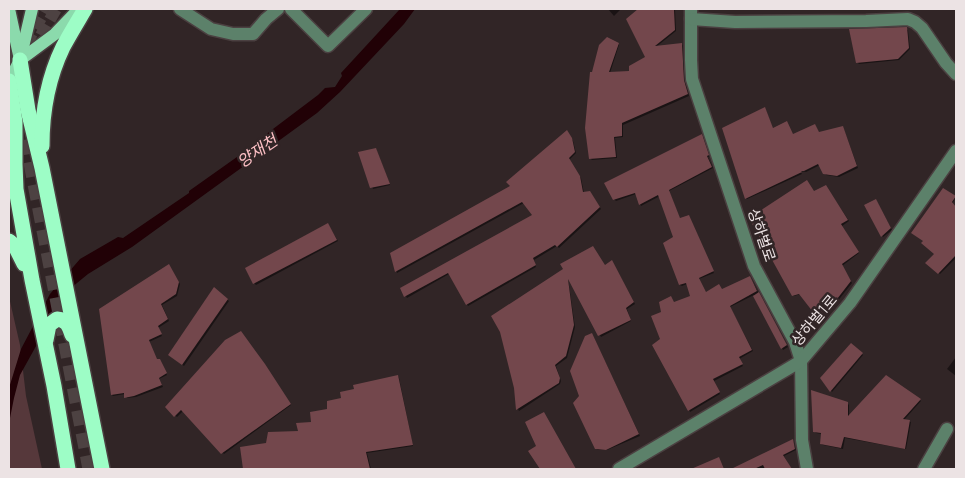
<svg xmlns="http://www.w3.org/2000/svg" width="965" height="478" viewBox="0 0 965 478" font-family="Manrope,'Noto Sans KR',sans-serif">
	<style>
		.green { fill: #56383b }
		.water { fill: #210106 }
		.shadow { fill: #0007 }
		.building { fill: #73474c }
		.lines { fill: none; stroke-linecap: round; stroke-linejoin: round }
		.minor-tunnel { stroke: #4d4242; stroke-width: 12; stroke-dasharray: 12 6; stroke-linecap: butt }
		.highway-tunnel { stroke: #4d4242; stroke-width: 15; stroke-dasharray: 15 8; stroke-linecap: butt }
		.minor-casing { stroke: #4b4041; stroke-width: 15 }
		.major-casing { stroke: #4b4041; stroke-width: 15 }
		.highway-casing { stroke: #4b4041; stroke-width: 18 }
		.minor { stroke: #5c816a; stroke-width: 12 }
		.major { stroke: #8bdaac; stroke-width: 12 }
		.highway { stroke: #9dfdc6; stroke-width: 15 }
		.labels { text-anchor: middle; dominant-baseline: central; stroke-width: 5; stroke-linejoin: round; paint-order: stroke }
		.street-label { font-size: 15px; fill: #ece3e4; stroke: #312526 }
		.water-label { font-size: 16px; font-style: italic; fill: #fec0c5; stroke: #312526 }
	</style>
	<rect width="100%" height="100%" fill="#312526"/>
	<polygon class="green" points="9,297 20,345 26,396 42,469 9,469"/>
	<polygon class="water" points="400,9 415,9 404,24 340,92 317,113 132,247 88,274 66,292 20,375 14,398 9,423 9,388 21,349 50,294 80,259 118,237 123,238 189,193 189,191 258,142 269,132 318,95 325,88 335,87 342,76 341,73"/>
	<g class="shadow">
		<polygon points="608,9 621,9 614,16"/>
		<polygon points="639,9 675,9 676,31 656,47 682,44 683,46 685,82 689,96 623,125 623,137 615,138 617,158 592,160 590,158 587,128 618,44 619,45 610,73 630,72 647,58 628,20"/>
		<polygon points="906,29 908,30 910,49 899,60 859,64 857,62"/>
		<polygon points="765,108 773,129 793,135 815,125 819,133 843,127 858,168 839,177 826,175 820,165 806,172 800,171 802,174 747,199 746,198"/>
		<polygon points="567,131 573,141 576,153 569,160 581,178 584,193 591,194 601,209 559,248 557,246 534,260 536,267 468,306 449,274 407,298 401,288 534,216 524,203 397,273 391,254 512,187"/>
		<polygon points="703,137 709,157 708,157 713,168 669,191 680,219 689,216 690,218 714,273 699,279 706,294 722,291 751,279 788,347 783,350 782,348 754,295 730,307 753,351 739,359 743,366 714,381 720,394 690,412 662,340 663,312 674,304 692,296 687,284 682,286 680,285 674,238 660,196 641,206 636,194 616,201 614,199"/>
		<polygon points="376,149 390,185 373,189 360,153"/>
		<polygon points="827,188 849,221 842,226 859,253 842,266 852,283 822,321 801,294 794,296 793,295 814,192"/>
		<polygon points="944,190 956,197 952,204 956,208 956,258 940,274 927,263 935,254"/>
		<polygon points="877,202 892,230 883,237 866,205"/>
		<polygon points="329,226 338,241 256,285 254,283 246,268"/>
		<polygon points="613,263 635,304 627,309 631,321 601,337 568,278 575,327 567,358 556,366 561,381 560,384 519,411 518,409 515,388 564,269 605,266"/>
		<polygon points="170,267 180,284 177,296 162,305 169,321 158,328 162,336 149,342 157,361 161,362 167,375 159,379 163,387 136,397 127,398 125,394 113,396 112,395"/>
		<polygon points="214,289 229,301 184,366 171,356"/>
		<polygon points="593,336 640,436 607,450 598,450 596,449 581,397"/>
		<polygon points="851,345 863,355 832,392 822,378"/>
		<polygon points="956,357 956,376 947,369"/>
		<polygon points="266,367 291,405 224,454 183,411 177,417 166,407"/>
		<polygon points="398,376 399,378 413,446 367,453 371,469 244,469 242,448 267,444 299,432 343,399"/>
		<polygon points="920,400 921,401 904,420 911,422 906,449 845,438 843,449 823,445 821,444 822,434 816,433 814,431 847,403 849,405 849,417"/>
		<polygon points="793,441 796,450 784,456 791,469 743,469 742,466"/>
	</g>
	<g class="building">
		<polygon points="638,9 674,9 675,30 655,46 682,43 684,80 688,94 622,123 622,136 614,137 616,157 589,159 585,128 590,72 592,72 599,45 607,37 619,43 609,72 629,71 629,66 645,57 626,19"/>
		<polygon points="907,27 909,48 898,59 856,63 849,29"/>
		<polygon points="765,107 773,128 787,121 793,134 815,124 819,132 843,126 857,166 837,176 823,174 818,164 804,171 801,171 802,172 745,199 722,128"/>
		<polygon points="567,130 572,138 575,152 569,158 580,176 583,192 590,191 600,207 557,247 555,245 533,258 536,265 466,305 448,273 404,297 400,288 532,215 522,202 395,272 390,253 510,186 506,182"/>
		<polygon points="702,134 709,155 707,156 712,167 669,190 680,218 689,215 714,271 699,278 706,292 719,284 722,289 750,276 757,291 730,306 752,350 739,357 743,364 713,379 720,392 688,411 652,345 660,339 651,316 661,312 659,302 671,296 674,302 690,296 686,283 679,285 663,243 673,237 658,195 639,205 635,193 613,200 604,183"/>
		<polygon points="376,148 390,184 370,188 358,152"/>
		<polygon points="807,180 814,191 826,185 848,220 841,224 859,252 842,264 851,281 820,321 799,294 792,296 749,218"/>
		<polygon points="943,188 956,196 952,202 956,207 956,255 938,274 925,263 934,254 921,243 923,241 911,233"/>
		<polygon points="876,199 891,228 881,237 864,205"/>
		<polygon points="328,223 337,240 253,284 245,268"/>
		<polygon points="593,246 605,265 612,260 634,302 626,308 631,320 598,336 568,279 574,325 566,356 555,365 560,378 559,383 516,410 514,388 500,332 491,316 563,269 560,264"/>
		<polygon points="169,264 179,282 176,294 161,304 168,319 158,326 162,334 149,340 157,359 160,359 167,373 159,378 162,385 134,396 124,398 124,393 111,395 99,309"/>
		<polygon points="214,287 228,299 182,365 168,355"/>
		<polygon points="759,292 787,345 781,349 753,296"/>
		<polygon points="241,331 265,364 291,404 221,454 181,410 174,417 165,407 225,340"/>
		<polygon points="592,333 639,434 606,450 595,449 573,403 579,396 570,371 585,336"/>
		<polygon points="851,343 863,353 830,392 820,378"/>
		<polygon points="398,375 413,445 366,452 370,469 243,469 240,447 266,443 268,432 298,431 296,423 311,422 310,412 327,409 327,401 341,398 340,392 354,389 353,385"/>
		<polygon points="886,375 921,399 903,419 910,420 905,449 844,437 841,448 820,444 821,433 813,432 811,390 848,402 848,416"/>
		<polygon points="544,412 576,469 540,469 528,451 536,446 525,422"/>
		<polygon points="793,439 795,449 783,455 792,469 765,469 763,465 754,469 731,469"/>
		<polygon points="719,457 724,469 691,469"/>
	</g>
	<g class="lines">
		<g class="minor-tunnel">
			<polyline points="26,44 46,9"/>
			<polyline points="32,51 56,9"/>
		</g>
		<polyline class="highway-tunnel" points="9,49 90,469"/>
		<g class="minor-casing">
			<g id="minor">
				<polyline points="180,9 211,29 233,34 253,34 266,19 278,9"/>
				<polyline points="291,9 328,46 366,9"/>
				<polyline points="691,9 691,60 692,79 754,266 795,342 801,361 802,440 807,469"/>
				<polyline points="691,19 735,22 866,21 908,19 915,22 922,28 946,63 956,74"/>
				<polyline points="619,469 801,361 850,303 956,151"/>
				<polyline points="924,469 947,429"/>
			</g>
		</g>
		<g class="major-casing">
			<g id="major">
				<polyline points="9,9 19,55"/>
				<polyline points="20,60 55,34 79,9"/>
				<polyline points="9,81 20,60 32,9"/>
			</g>
		</g>
		<g class="highway-casing">
			<g id="highway">
				<polyline points="20,60 28,110 42,168 102,469"/>
				<polyline points="9,81 15,122 15,164 16,189 32,280 54,386 68,469"/>
				<path d="M42,146C42,111 48,78 63,47C70,34 78,21 85,9"/>
				<polyline points="9,241 15,246 24,264"/>
				<path d="M46,340L49,325L57,319C67,320 69,326 72,335"/>
			</g>
		</g>
		<use href="#minor" class="minor"/>
		<use href="#major" class="major"/>
		<use href="#highway" class="highway"/>
	</g>
	<g class="labels">
		<g class="street-label">
			<text transform="translate(762 235) rotate(71)">상하벌로</text>
			<text transform="translate(814 320) rotate(-50)">상하벌1로</text>
		</g>
		<g class="water-label">
			<text transform="translate(257 151) rotate(-34)">양재천</text>
		</g>
	</g>
	<rect width="965" height="478" fill="none" stroke="#ece3e4" stroke-width="20"/>
</svg>
